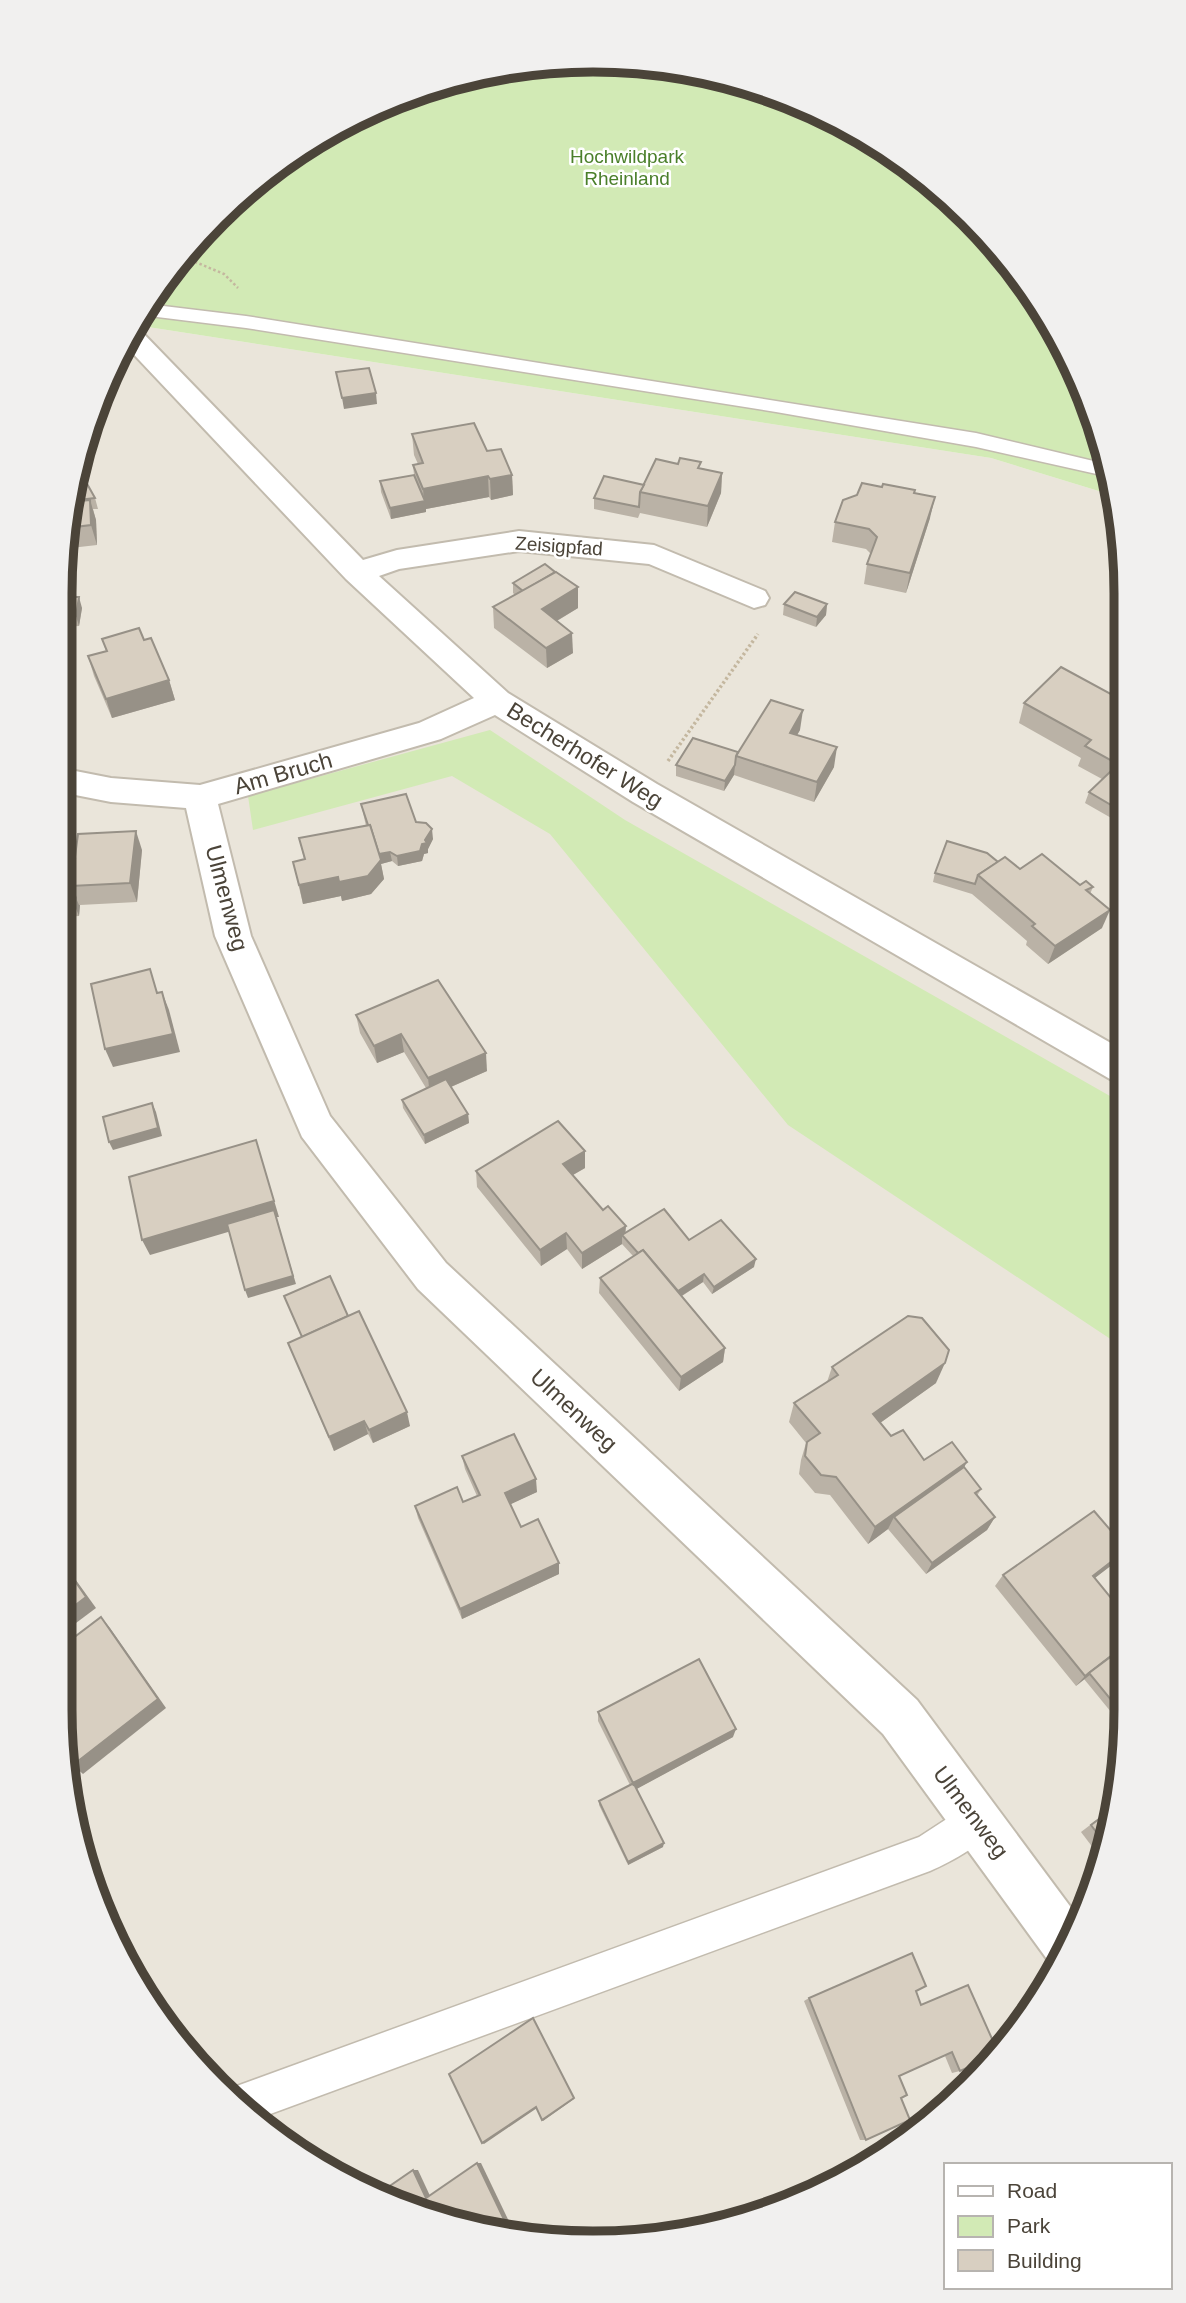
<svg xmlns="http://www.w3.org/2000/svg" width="1186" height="2303" viewBox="0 0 1186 2303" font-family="Helvetica,sans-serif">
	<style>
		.residential { fill: #eae5da }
		.green { fill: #d2eab5 }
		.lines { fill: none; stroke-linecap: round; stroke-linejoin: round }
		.lane-casing { stroke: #c2bbae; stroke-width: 3 }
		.street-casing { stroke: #c2bbae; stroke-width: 4 }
		.path-far1 { stroke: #c4b79f; stroke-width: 2.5; stroke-dasharray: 2.5 2.5; stroke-linecap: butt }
		.path { stroke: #c4b79f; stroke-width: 3.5; stroke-dasharray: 2.5 2.5; stroke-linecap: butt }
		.lane { fill: #fff; fill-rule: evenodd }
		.street { fill: #fff; fill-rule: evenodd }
		.wall { fill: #bab2a6 }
		.shaded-wall { fill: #979187 }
		.building { fill: #d8cfc1; stroke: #979187; stroke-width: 2 }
		.labels { text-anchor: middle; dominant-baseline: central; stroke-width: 5; stroke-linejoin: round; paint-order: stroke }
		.far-park-label { font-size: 19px; fill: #4a7f2a; stroke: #fff }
		.far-street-label { font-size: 19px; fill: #4b4439; stroke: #fff }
		.street-label { font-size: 23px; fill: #4b4439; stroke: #fff }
		.rim { fill: none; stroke: #4b4439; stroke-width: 9 }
	</style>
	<rect width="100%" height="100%" fill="#f6f3ec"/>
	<polygon class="residential" points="135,325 991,458 1115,496 1122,523 1125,1744 1108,1848 1072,1946 970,2088 829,2189 662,2239 489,2233 326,2172 241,2111 170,2035 88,1882 60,1710 61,559 78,455 114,357"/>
	<g class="green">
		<polygon points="627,61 731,78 829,114 944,192 1016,269 1086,389 1115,496 991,458 135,325 170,269 241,192 326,131 421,88 523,64"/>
		<polygon points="490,730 625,820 1124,1104 1124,1348 788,1125 550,834 452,776 253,830 248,796"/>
	</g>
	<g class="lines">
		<g class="lane-casing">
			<g id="lane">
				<polygon points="147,304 246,316 976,433 1106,464 1110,477 976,447 776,412 246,328 141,315"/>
				<path d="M978,1801L991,1807L997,1820C987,1843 953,1861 930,1871L254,2120L223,2091L919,1837L965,1807Z"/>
			</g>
		</g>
		<g class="street-casing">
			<polygon id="street" points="133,327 138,328 363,560 397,550 519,531 654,545 765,591 769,598 765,605 754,608 649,564 519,551 399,569 379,576 508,693 657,784 1123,1050 1123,1083 1110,1079 633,802 495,715 441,739 218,804 251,936 330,1116 446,1263 917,1700 1081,1921 1072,1946 1056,1967 1052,1966 883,1734 418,1289 302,1137 215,936 186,808 111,802 60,792 60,768 111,778 200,785 419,723 474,698 346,579 123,343"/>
		</g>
		<polyline class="path-far1" points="181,256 224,274 238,288"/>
		<polyline class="path" points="668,761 758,634"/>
		<use href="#lane" class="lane"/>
		<use href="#street" class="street"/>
	</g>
	<g class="wall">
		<polygon points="412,434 487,451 512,475 513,495 491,500 489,497 426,509 426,512 391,519 381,492 380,481 414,475 413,465 418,464 414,455"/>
		<polygon points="701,468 722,473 721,493 707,527 640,513 638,518 594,509 594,498"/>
		<polygon points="74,475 95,498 98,509 93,509 96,520 97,545 62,549"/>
		<polygon points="914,494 930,518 906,593 864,584 867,564 871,554 866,549 832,542 835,522"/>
		<polygon points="513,583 578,608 557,621 573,653 547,668 494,628 493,607 515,595 513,593"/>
		<polygon points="61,597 82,608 79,626 61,627"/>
		<polygon points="784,604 827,604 826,615 816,627 783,615"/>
		<polygon points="102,639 144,640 169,680 175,700 112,718 94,676 88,656 106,651"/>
		<polygon points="1122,700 1123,820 1120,823 1085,803 1089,792 1102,779 1078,766 1081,758 1019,723 1024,703"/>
		<polygon points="800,730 797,735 834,767 814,802 734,775 724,791 676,776 676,765 738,752"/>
		<polygon points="361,804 416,822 433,839 428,849 428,853 424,854 422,861 398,866 392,861 381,864 384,879 371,894 342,901 341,896 303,904 293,862 304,859 299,838 366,826"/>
		<polygon points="142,850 137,902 80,905 79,916 60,917 60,859 75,859"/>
		<polygon points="998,862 1080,885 1093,887 1090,894 1102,928 1048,964 1026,945 1027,941 972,894 933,882 935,873"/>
		<polygon points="356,1015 487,1071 451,1087 468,1114 469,1123 425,1144 403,1108 402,1100 426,1088 404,1052 377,1063 360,1033"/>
		<polygon points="585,1151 585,1168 573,1175 603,1210 625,1234 689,1240 754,1267 712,1294 703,1282 682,1296 725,1348 723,1362 679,1391 599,1293 600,1278 633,1256 622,1244 582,1269 567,1249 541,1266 477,1187 476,1171"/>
		<polygon points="284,1296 348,1316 410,1426 373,1443 368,1434 334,1451 288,1343 302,1337"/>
		<polygon points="832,1367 936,1383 880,1423 891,1436 924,1460 964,1467 981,1489 977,1496 995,1517 987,1530 926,1574 888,1529 868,1544 830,1495 815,1493 799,1474 801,1460 806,1443 789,1422 794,1403 827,1382"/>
		<polygon points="462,1456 537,1492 510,1504 521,1527 559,1563 559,1574 462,1619 418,1518 415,1506 463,1502 477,1496 465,1469"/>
		<polygon points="1125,1547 1125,1552 1117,1561 1095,1578 1125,1615 1125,1719 1120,1723 1084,1679 1076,1686 995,1586 1003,1575"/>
		<polygon points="598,1712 733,1737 636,1789 663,1847 628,1865 599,1805 599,1801 630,1785 598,1721"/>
		<polygon points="1115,1806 1108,1848 1103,1861 1081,1832"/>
		<polygon points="968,1985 960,2071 952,2073 945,2056 899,2076 866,2140 860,2140 804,2001 809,1998 916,1992 921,2005"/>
	</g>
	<g class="shaded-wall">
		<polygon points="376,393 377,404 344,409 342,398"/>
		<polygon points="78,453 81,463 76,464 78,455"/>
		<polygon points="722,473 721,493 707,527 708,506"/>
		<polygon points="512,475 513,495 491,500 490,479"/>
		<polygon points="488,476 489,497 426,509 426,512 391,519 390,508 424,501 423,489"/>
		<polygon points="935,497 930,518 906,593 910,573"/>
		<polygon points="90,500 96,520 97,545 91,525"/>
		<polygon points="578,587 578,608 543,629 542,609"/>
		<polygon points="79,597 82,608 79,626 76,616"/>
		<polygon points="827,604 826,615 816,627 817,617"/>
		<polygon points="572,633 573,653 547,668 546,648"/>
		<polygon points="169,680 175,700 112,718 106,699"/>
		<polygon points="803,710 800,730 787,752 790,733"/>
		<polygon points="837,747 834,767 814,802 817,782"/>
		<polygon points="735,765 734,775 724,791 725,781"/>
		<polygon points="432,829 433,839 428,849 428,853 424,854 422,861 398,866 397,856 425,840"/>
		<polygon points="136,831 142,850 137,902 130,883"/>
		<polygon points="390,852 392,861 381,864 384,879 371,894 342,901 341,896 303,904 299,885 338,877 378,855"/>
		<polygon points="76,898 79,905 80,905 79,916 75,906"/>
		<polygon points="1110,910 1102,928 1048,964 1055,946"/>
		<polygon points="162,992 169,1010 180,1052 113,1067 105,1049"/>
		<polygon points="401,1034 404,1052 377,1063 374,1046"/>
		<polygon points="486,1053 487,1071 430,1096 428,1078"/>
		<polygon points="152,1103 156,1112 162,1136 113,1150 109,1142"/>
		<polygon points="468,1114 469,1123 425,1144 424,1135"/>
		<polygon points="256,1140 279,1217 276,1217 296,1284 248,1298 245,1290 276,1218 150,1255 142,1240"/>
		<polygon points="585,1151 585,1168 564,1180 563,1164"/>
		<polygon points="626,1226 625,1239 622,1235 622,1244 582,1269 582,1253"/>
		<polygon points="566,1233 567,1249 541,1266 540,1250"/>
		<polygon points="756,1259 754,1267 712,1294 714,1287"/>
		<polygon points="704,1274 703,1282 672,1302 673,1294"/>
		<polygon points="725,1348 723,1362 679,1391 681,1377"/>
		<polygon points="945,1363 936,1383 866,1433 873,1414"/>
		<polygon points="407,1412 410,1426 373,1443 369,1430"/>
		<polygon points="364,1421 368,1434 334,1451 329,1437"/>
		<polygon points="967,1462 957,1480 894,1517 888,1529 868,1544 875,1527"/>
		<polygon points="536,1479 537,1492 507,1506 505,1493"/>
		<polygon points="995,1517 987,1530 926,1574 932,1563"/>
		<polygon points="1125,1551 1117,1561 1083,1587 1093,1576"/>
		<polygon points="60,1558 96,1608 60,1635"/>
		<polygon points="559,1563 559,1574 462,1619 460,1609"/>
		<polygon points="101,1617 110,1628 166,1708 83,1774 73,1765"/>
		<polygon points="1125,1647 1076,1686 1085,1676"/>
		<polygon points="736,1729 733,1737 633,1791 633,1783"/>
		<polygon points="664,1843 663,1847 628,1865 628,1862"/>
		<polygon points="574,2098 574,2099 543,2121 542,2120"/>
		<polygon points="536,2107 537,2108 484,2144 482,2143"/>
		<polygon points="477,2163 481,2163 515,2234 511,2234"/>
		<polygon points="413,2170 418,2170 431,2198 426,2198"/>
	</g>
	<g class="building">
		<polygon points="369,368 376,393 342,398 336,372"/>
		<polygon points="474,423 487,451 501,449 512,475 490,479 488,476 423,489 413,465 423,463 412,434"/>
		<polygon points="680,458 701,462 698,468 722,473 708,506 640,492 656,459 678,464"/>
		<polygon points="81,473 95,498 70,501 74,475"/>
		<polygon points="414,475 425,501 390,508 380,481"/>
		<polygon points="604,476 644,485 640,492 639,507 594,498"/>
		<polygon points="862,483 882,487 883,484 915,490 914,493 935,497 910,573 867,564 877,537 869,529 835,522 843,500 857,495"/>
		<polygon points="90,500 91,525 66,528 70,502"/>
		<polygon points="545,564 555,572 523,591 513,583"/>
		<polygon points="556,572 578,587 542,609 572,633 546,648 493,607"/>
		<polygon points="795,592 827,604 817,617 784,604"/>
		<polygon points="61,597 79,597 76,616 61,616"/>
		<polygon points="139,628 144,640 151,638 169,680 106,699 88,656 107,651 102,639"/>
		<polygon points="1061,667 1122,700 1122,711 1120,714 1122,715 1123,767 1085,746 1091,740 1024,703"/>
		<polygon points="771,700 803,710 790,733 837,747 817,782 736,756"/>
		<polygon points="693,738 738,752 736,756 735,765 725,781 676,765"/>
		<polygon points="1110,772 1123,778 1123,812 1089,792"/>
		<polygon points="406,794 416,822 426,823 432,829 425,840 427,843 422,844 420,851 397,856 390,852 379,854 370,825 368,825 361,804"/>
		<polygon points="370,825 381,860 368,876 339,882 338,877 299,885 293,862 305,859 299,838"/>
		<polygon points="136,831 130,883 71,886 78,834"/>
		<polygon points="947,841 987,853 998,862 978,875 975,884 935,873"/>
		<polygon points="1042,854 1080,885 1086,881 1093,887 1086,890 1110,910 1055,946 1032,926 1035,924 978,875 1005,857 1020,869"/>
		<polygon points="60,859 75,859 71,886 76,898 75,906 60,907"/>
		<polygon points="150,969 157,993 162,992 173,1034 105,1049 91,984"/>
		<polygon points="438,980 486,1053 428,1078 401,1034 374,1046 356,1015"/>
		<polygon points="446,1079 468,1114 424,1135 402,1100"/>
		<polygon points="152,1103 158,1128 109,1142 103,1117"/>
		<polygon points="558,1121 585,1151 563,1164 603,1210 608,1206 626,1226 582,1253 566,1233 540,1250 476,1171"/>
		<polygon points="256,1140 274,1201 142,1240 129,1177"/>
		<polygon points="664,1209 689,1240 721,1220 756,1259 714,1287 704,1274 678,1291 643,1250 638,1253 622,1235"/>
		<polygon points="274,1210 293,1276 245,1290 227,1224"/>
		<polygon points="643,1250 725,1348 681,1377 600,1278"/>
		<polygon points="330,1276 348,1316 302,1337 284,1296"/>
		<polygon points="359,1311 407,1412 369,1430 364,1421 329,1437 288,1343"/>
		<polygon points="908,1316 922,1318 949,1350 945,1363 873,1414 891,1436 903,1430 924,1460 952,1442 967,1462 875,1527 836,1477 821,1475 805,1456 807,1442 820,1433 794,1403 838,1375 832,1367"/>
		<polygon points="514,1434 536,1479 505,1493 521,1527 538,1519 559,1563 460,1609 415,1506 457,1487 463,1502 480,1495 462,1456"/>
		<polygon points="964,1467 981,1489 975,1493 995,1517 932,1563 894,1517"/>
		<polygon points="1094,1511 1125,1547 1125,1551 1093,1576 1125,1615 1125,1645 1085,1676 1003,1575"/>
		<polygon points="60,1559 86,1597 60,1617"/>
		<polygon points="101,1617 158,1699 73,1765 67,1757 60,1710 60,1648"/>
		<polygon points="1125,1646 1125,1717 1089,1673"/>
		<polygon points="699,1659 736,1729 633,1783 598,1712"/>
		<polygon points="632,1784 635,1786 664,1843 628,1862 599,1801"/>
		<polygon points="1115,1807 1108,1848 1091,1825"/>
		<polygon points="912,1953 926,1986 916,1991 921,2005 968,1985 997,2050 992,2057 960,2071 952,2052 899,2076 907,2095 901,2098 910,2120 866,2140 809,1998"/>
		<polygon points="533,2018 574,2098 542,2120 536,2107 482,2143 449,2074"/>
		<polygon points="477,2163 511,2234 489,2233 381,2192 413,2170 426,2198"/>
	</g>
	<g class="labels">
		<g class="far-park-label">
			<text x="627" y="156">Hochwildpark<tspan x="627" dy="22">Rheinland</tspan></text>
		</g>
		<g class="far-street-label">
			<text transform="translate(559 546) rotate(4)">Zeisigpfad</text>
		</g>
		<g class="street-label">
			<text transform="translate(585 755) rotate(32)">Becherhofer Weg</text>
			<text transform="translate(283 773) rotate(-16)">Am Bruch</text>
			<text transform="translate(227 898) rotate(75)">Ulmenweg</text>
			<text transform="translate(574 1410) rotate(43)">Ulmenweg</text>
			<text transform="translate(971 1812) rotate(53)">Ulmenweg</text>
		</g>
	</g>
	<path d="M0 0H1186V2303H0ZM593 72H593A521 521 0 0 1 1114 593V1710A521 521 0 0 1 593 2231H593A521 521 0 0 1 72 1710V593A521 521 0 0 1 593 72Z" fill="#f1f0ef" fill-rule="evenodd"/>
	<path class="rim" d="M593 72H593A521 521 0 0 1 1114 593V1710A521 521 0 0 1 593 2231H593A521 521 0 0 1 72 1710V593A521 521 0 0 1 593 72Z"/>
	<rect x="944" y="2163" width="228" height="126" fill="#ffffff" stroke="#b7b4b0" stroke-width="2"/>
	<rect x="958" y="2186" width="35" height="10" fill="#ffffff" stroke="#b7b4b0" stroke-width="2"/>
	<text x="1007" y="2198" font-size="21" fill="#4b4439">Road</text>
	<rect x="958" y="2216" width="35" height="21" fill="#d2eab5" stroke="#b7b4b0" stroke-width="2"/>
	<text x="1007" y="2233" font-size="21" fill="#4b4439">Park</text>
	<rect x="958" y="2250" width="35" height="21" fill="#d8cfc1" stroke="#b7b4b0" stroke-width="2"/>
	<text x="1007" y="2268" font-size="21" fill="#4b4439">Building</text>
</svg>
